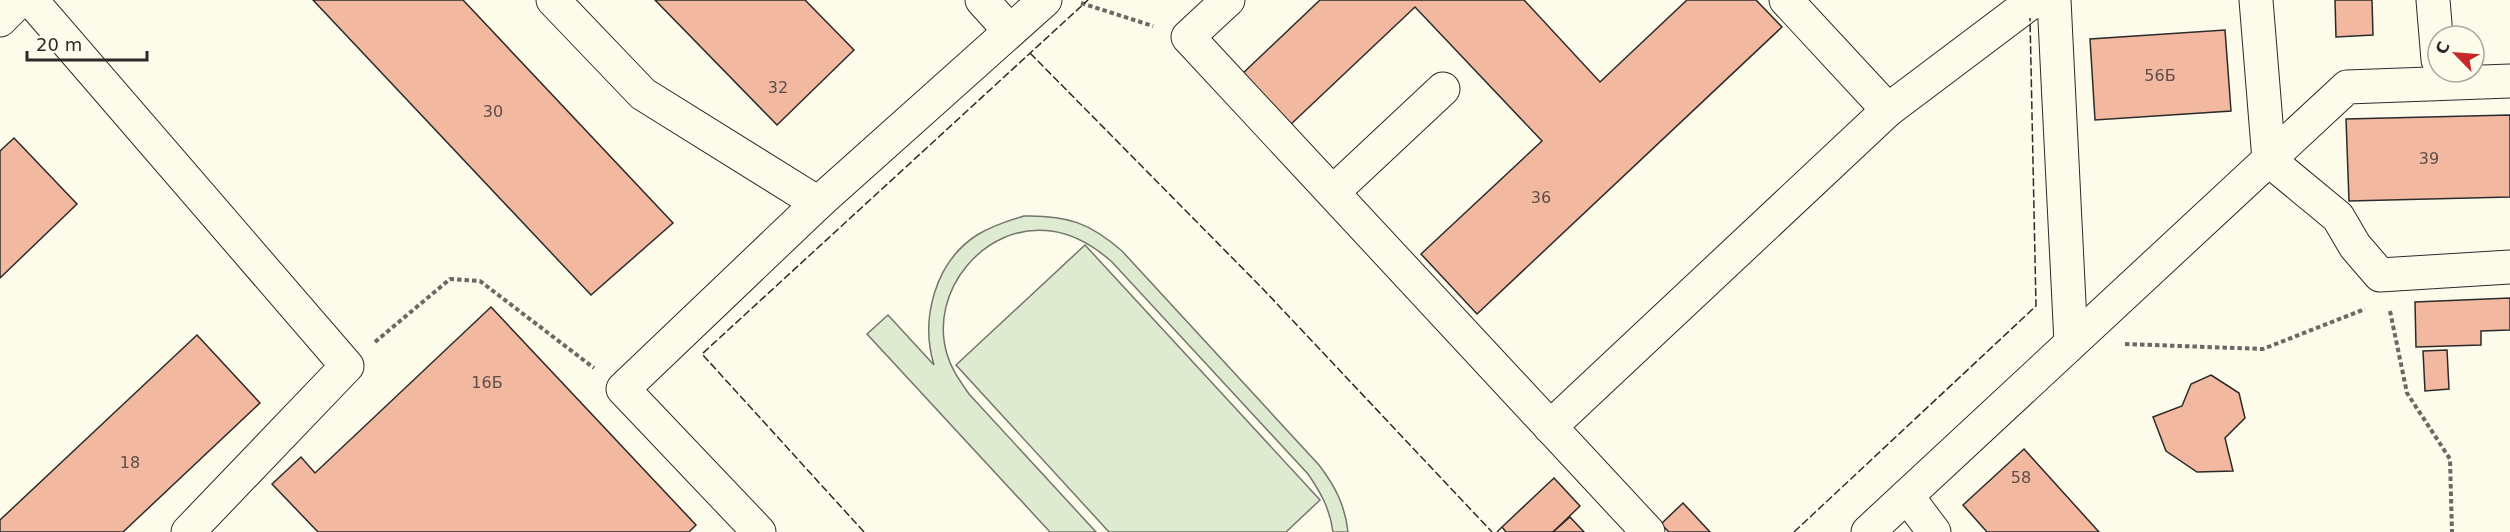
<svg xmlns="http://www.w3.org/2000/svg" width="2510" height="532" viewBox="0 0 2510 532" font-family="'DejaVu Sans',sans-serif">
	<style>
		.green { fill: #deebd1; stroke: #74746e; stroke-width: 1.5 }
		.building { fill: #f2b8a0; stroke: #2b2b2b; stroke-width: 1.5 }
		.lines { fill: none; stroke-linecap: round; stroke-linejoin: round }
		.minor-casing { stroke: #2b2b2b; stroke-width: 35 }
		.path { stroke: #6a6964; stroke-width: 4; stroke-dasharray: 4.5 3; stroke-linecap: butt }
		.minor { stroke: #fdfbea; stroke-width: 33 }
		.fence { stroke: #2b2b2b; stroke-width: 1.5; stroke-dasharray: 8 3; stroke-linecap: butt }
		.labels { text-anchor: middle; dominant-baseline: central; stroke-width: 4.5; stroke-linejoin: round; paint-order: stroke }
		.number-label { font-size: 16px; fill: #5d4e48 }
	</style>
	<rect width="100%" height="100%" fill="#fdfbea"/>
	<g class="green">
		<path d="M1024,216C1067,215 1090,223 1122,251L1319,465C1335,486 1345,505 1348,532H1333C1330,509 1321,493 1308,474L1112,262C1094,246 1075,234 1051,231C985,222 928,291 947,354C951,369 960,381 969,394L1096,532H1050L867,334L888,315L934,365C920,319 935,262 977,235C992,226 1007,221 1024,216Z"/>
		<polygon points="1085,245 1320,500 1286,532 1109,532 956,365"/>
	</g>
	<g class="building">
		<polygon points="313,0 463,0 673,223 591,295"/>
		<polygon points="655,0 805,0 854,50 777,125"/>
		<polygon points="1320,0 1524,0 1600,82 1687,0 1756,0 1782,27 1477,314 1421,254 1542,141 1415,7 1289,126 1241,75"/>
		<polygon points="2335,0 2372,0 2373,35 2336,37"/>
		<polygon points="2225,30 2231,111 2095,120 2090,39"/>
		<polygon points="2510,115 2510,197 2349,201 2346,119"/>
		<polygon points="14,138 77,204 0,278 0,151"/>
		<polygon points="2510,298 2510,330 2481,331 2481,345 2416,347 2415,302"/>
		<polygon points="491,307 696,525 689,532 318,532 272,484 301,457 315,473"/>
		<polygon points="197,335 260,403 123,532 0,532 0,520"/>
		<polygon points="2447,350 2449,389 2425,391 2423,351"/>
		<polygon points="2211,375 2239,393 2245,418 2225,438 2233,471 2197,472 2166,451 2153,417 2182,406 2191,384"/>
		<polygon points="2024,449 2099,532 1987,532 1963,505"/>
		<polygon points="1554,478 1580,506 1553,532 1506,532 1502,527"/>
		<polygon points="1683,503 1710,532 1669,532 1661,524"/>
		<polygon points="1570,517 1584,532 1553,532"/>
	</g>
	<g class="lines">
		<g class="minor-casing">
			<g id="minor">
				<polyline points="31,0 347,366 188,532"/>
				<polyline points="553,0 643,94 818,203"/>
				<polyline points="982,0 1009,30"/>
				<polyline points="1228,0 1188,37 1648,532"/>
				<polyline points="2054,0 2071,343"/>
				<polyline points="2256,0 2269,160 2338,217 2355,246 2380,275 2510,267"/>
				<polyline points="2433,0 2438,60"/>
				<polyline points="0,20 20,0"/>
				<polyline points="1888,110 2030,3 2050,0"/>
				<polyline points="1333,192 1443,89"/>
				<polyline points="1550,427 1888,110 1786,0"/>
				<polyline points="1907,496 1934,532"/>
				<polyline points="759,532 623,389 818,203 1045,0"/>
				<polyline points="1868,532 2347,87 2510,81"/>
			</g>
		</g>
		<g class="path">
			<polyline points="1081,3 1153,26"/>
			<polyline points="2390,311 2407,393 2450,459 2452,532"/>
			<polyline points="375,342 450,279 480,281 594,368"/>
			<polyline points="2125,344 2263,349 2365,309"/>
		</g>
		<use href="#minor" class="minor"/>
		<g class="fence">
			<polyline points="1030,53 1263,289 1492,532"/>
			<polyline points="864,532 702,354 1088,0"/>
			<polyline points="1497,532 1502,527"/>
			<polyline points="1794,532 2036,306 2030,18"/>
		</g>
	</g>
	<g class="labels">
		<g class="number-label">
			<text x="2160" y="75">56Б</text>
			<text x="778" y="87">32</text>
			<text x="493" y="111">30</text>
			<text x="2429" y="158">39</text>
			<text x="1541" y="197">36</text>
			<text x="487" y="382">16Б</text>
			<text x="130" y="462">18</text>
			<text x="2021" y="477">58</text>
		</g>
	</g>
	<g transform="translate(2456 54) rotate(295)"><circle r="28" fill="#fdfbea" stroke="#a9a89e" stroke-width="1.5"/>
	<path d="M0-4.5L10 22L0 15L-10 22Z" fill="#c62828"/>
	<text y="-9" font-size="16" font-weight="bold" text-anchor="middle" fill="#2b2b2b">С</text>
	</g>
	<path d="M27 51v9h120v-9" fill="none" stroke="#2b2b2b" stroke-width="3"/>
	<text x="36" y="51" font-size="18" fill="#2b2b2b" stroke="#fdfbea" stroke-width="4.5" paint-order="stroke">20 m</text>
</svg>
